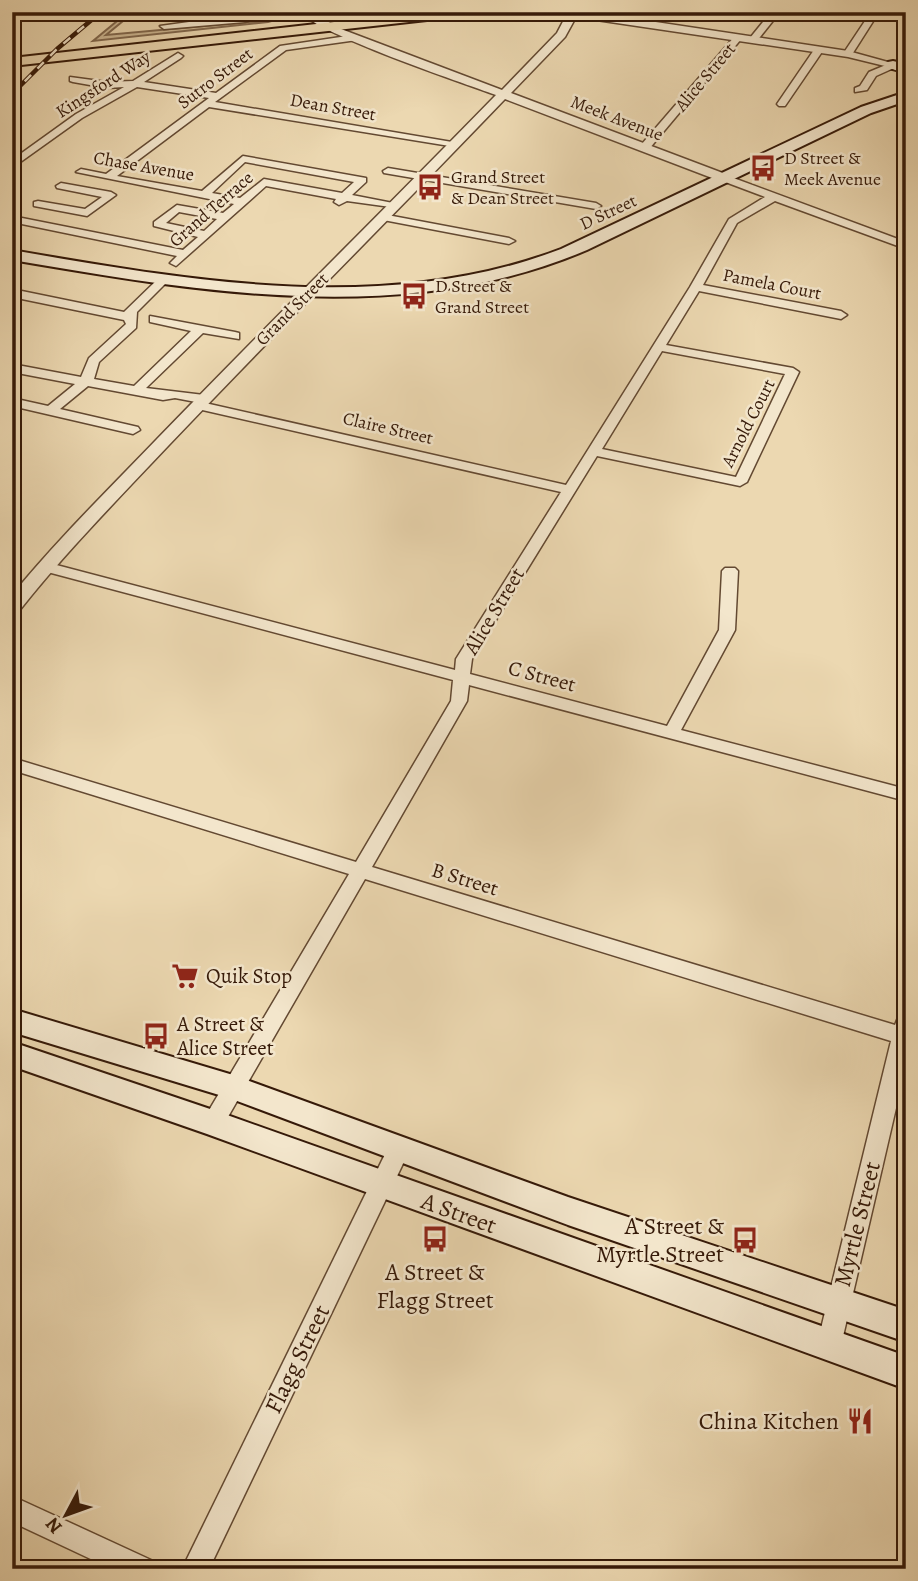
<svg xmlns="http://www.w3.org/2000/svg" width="918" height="1581" viewBox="0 0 918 1581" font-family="Alegreya,serif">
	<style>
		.green { fill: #cdb894; stroke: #81684e; stroke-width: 2 }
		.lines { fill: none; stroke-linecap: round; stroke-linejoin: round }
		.stream { stroke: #7e654b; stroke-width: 2.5 }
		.minor-casing { stroke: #634932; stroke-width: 3 }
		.tertiary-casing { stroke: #634932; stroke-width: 3 }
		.secondary-casing { stroke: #351908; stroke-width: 4 }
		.primary-casing { stroke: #351908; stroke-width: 4 }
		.minor { fill: #f3e6cc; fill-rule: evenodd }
		.tertiary { fill: #f3e6cc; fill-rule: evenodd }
		.secondary { fill: #f3e6cc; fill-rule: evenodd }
		.primary { fill: #ecd8b1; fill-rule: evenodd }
		.rail-casing { stroke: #351908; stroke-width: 4.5 }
		.rail { stroke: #f3e6cc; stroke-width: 2.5; stroke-dasharray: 9; stroke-linecap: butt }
		.labels { text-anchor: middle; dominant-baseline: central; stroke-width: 5; stroke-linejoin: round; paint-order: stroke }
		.far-street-label { font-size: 18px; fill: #351908; stroke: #f3e6cc }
		.far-poi-label { font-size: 18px; fill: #351908; stroke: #f3e6cc; text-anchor: start }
		.street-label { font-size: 21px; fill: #351908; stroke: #f3e6cc }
		.poi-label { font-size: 21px; fill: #351908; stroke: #f3e6cc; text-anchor: start }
		.near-street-label { font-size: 24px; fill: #351908; stroke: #f3e6cc }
		.near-poi-label { font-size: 24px; fill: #351908; stroke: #f3e6cc; text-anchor: end }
	</style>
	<rect width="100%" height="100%" fill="#ecd8b1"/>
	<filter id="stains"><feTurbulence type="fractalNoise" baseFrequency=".00286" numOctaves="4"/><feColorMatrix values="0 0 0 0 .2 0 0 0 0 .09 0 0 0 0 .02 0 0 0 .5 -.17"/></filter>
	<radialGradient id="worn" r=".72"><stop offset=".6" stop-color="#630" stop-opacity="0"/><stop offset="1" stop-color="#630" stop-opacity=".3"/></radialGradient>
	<polygon class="green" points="128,12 134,12 106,35 259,21 289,13 297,14 268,22 93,41"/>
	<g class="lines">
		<polyline class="stream" points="333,12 347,13"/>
		<g class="minor-casing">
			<g id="minor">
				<polygon points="262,12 278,12 245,22 164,29 160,26"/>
				<polygon points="638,12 647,12 637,24 631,24"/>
				<polygon points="771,12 780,12 756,42 750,42 750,38"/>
				<polygon points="871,12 879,12 851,56 845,56 843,54"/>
				<path d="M354,35L357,36V40L286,50L215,102L452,142L457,145L456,147L209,107L117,176L202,191L243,156L366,178V182L352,195L398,204V208L347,201L339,205L334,202L336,199L266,186L176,266L170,263L177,256L12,222V216L183,250L198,237L154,226V222L177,205L223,213L234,204L76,172L81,169L106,174L209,98L137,87L82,118L12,168V160L76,114L124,87L107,88L73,82L70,81V77L107,82L133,81L178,53L183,56L181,58L144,82L216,93L280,46ZM245,162L354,182L342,193L264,179L240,198L212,193ZM179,212L217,219L204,231L166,223Z"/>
				<polygon points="735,36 742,38 649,149 641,149 641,145"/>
				<polygon points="816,47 824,49 785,106 779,106 777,104"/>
				<polygon points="893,62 898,65 896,67 876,76 867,90 855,92 855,88 860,86 869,72"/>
				<polygon points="388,168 596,203 601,206 596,209 384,173 383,171"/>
				<path d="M720,176H728L906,242V249L775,201L737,223L703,285L841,311L847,315L841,319L699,291L666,345L793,368L799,372L747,482L740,486L597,456L472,659L470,674L667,726L719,630L722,571L725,568H735L738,571L735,630L681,730L906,789V801L469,685L467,701L372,867L895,1025L899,1015L906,1013V1065L841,1345L837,1353L829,1356L821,1353L817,1345L891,1041L365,879L221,1129L213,1132L205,1129L202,1123L205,1117L349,874L12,770V758L356,862L451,701L453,680L40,570L38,567L45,562L455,670L456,659L561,492L198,409L191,405L196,402L175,398L163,400L88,386L60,409L138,427L140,430L133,434L12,406V398L48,406L75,384L12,372V364L81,377L89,358L126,324L124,320L12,297V289L124,312L158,279H166V283L137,312L136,328L99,362L94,379L134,386L191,331L150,322V316L235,332L239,333V339L203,333L146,388L204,395L211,399L205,403L566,485L690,287L729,219L765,197L720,180ZM662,351L785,374L736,477L602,449Z"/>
				<polygon points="61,183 111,192 116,195 87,216 34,206 34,202 38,201 85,209 102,197 57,188 56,186"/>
				<polygon points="382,214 509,238 515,241 509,244 378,219 377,217"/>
				<polygon points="399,1140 407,1142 410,1149 209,1569 182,1569 391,1142"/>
				<polygon points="12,1496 151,1560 155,1569 112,1569 12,1522"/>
			</g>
		</g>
		<g class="tertiary-casing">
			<path id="tertiary" d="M301,12H311L341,29L502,90L557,33L568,12H589L848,51L906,67V75L889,67L848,57L576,17L565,37L511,93L728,175V181H720L505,99C394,215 279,329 168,446C117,500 65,553 19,611L12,613V595C57,540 108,490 157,439C269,323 383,211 496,95C463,83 315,33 301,12Z"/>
		</g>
		<g class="secondary-casing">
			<g id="secondary">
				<polygon points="893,61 906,64 906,72 888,68 888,62"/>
				<path d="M906,92V101L871,113L587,250C405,328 201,292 12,260V250C191,281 386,316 561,249L861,107Z"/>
				<polygon points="12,1009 233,1075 568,1197 906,1310 906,1342 568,1225 229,1098 12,1032"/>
				<polygon points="12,1042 213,1110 906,1356 906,1389 207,1134 12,1066"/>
			</g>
		</g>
		<g class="primary-casing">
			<g id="primary">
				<polygon points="423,12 470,12 463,16 12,66 12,58"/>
				<path d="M536,12H579C569,19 546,19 536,12Z"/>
			</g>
		</g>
		<use href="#minor" class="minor"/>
		<use href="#tertiary" class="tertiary"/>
		<use href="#secondary" class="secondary"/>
		<use href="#primary" class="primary"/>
		<g class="rail-casing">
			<polyline id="rail" points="12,94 57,49 101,12"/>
		</g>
		<use href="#rail" class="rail"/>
	</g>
	<defs>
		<g id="bus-bare" transform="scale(2.1)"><path d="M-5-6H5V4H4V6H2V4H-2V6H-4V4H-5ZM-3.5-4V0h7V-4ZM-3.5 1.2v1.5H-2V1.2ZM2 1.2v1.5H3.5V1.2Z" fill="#8f2418" stroke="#f3e6cc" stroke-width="2.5" paint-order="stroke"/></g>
		<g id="supermarket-bare" transform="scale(2.1)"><path d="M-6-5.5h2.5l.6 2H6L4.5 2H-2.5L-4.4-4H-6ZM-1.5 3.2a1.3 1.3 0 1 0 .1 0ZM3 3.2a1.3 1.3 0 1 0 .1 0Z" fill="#8f2418" stroke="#f3e6cc" stroke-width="2.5" paint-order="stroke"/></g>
		<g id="restaurant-bare" transform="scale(2.1)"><path d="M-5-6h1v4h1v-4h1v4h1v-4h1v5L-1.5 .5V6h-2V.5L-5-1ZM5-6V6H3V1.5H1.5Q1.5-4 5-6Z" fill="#8f2418" stroke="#f3e6cc" stroke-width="2.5" paint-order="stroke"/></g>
	</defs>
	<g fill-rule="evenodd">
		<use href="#bus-bare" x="763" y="168"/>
		<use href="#bus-bare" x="430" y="187"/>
		<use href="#bus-bare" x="414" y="296"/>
		<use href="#supermarket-bare" x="185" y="976"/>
		<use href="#bus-bare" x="156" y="1036"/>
		<use href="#bus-bare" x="435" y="1239"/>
		<use href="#bus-bare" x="745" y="1240"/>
		<use href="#restaurant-bare" x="860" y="1421"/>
	</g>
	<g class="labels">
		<g class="far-street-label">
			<text transform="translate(705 77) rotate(-50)">Alice Street</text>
			<text transform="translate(215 78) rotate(-37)">Sutro Street</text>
			<text transform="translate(103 84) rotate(-33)">Kingsford Way</text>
			<text transform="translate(333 107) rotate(10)">Dean Street</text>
			<text transform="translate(617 118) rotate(21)">Meek Avenue</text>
			<text transform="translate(144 166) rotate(10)">Chase Avenue</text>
			<text transform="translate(211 209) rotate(-41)">Grand Terrace</text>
			<text transform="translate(608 212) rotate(-25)">D Street</text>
			<text transform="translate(772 284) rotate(11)">Pamela Court</text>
			<text transform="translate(292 309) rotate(-45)">Grand Street</text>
			<text transform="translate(748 423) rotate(-63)">Arnold Court</text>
			<text transform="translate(388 428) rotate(13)">Claire Street</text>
		</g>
		<g class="far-poi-label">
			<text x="784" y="158">D Street &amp;<tspan x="784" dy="21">Meek Avenue</tspan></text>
			<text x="451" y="177">Grand Street<tspan x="451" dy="21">&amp; Dean Street</tspan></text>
			<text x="435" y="286">D Street &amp;<tspan x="435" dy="21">Grand Street</tspan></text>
		</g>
		<g class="street-label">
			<text transform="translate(494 611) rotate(-59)">Alice Street</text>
			<text transform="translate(542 676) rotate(15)">C Street</text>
			<text transform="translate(465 879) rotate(17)">B Street</text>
		</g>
		<g class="poi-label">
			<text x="206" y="976">Quik Stop</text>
			<text x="177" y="1024">A Street &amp;<tspan x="177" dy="24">Alice Street</tspan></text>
		</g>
		<g class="near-street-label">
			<text transform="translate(459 1213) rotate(20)">A Street</text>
			<text transform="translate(857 1224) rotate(-76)">Myrtle Street</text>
			<text transform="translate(297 1359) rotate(-64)">Flagg Street</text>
		</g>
		<g class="near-poi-label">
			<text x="724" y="1226">A Street &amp;<tspan x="724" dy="28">Myrtle Street</tspan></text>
			<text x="435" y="1272" text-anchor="middle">A Street &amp;<tspan x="435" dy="28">Flagg Street</tspan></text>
			<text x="839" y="1421">China Kitchen</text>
		</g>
	</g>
	<rect width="918" height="1581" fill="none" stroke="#ecd8b1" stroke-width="42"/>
	<rect x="14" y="14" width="890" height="1553" fill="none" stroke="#351908" stroke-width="3.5"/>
	<rect x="21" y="21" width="876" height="1539" fill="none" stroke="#351908" stroke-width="2"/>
	<g transform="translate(66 1515) rotate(229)" stroke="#f3e6cc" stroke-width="5" paint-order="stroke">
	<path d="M0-5L12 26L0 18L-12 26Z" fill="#351908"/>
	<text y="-10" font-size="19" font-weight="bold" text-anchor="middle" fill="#351908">N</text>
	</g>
	<rect width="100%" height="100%" filter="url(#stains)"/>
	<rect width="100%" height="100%" fill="url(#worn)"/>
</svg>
